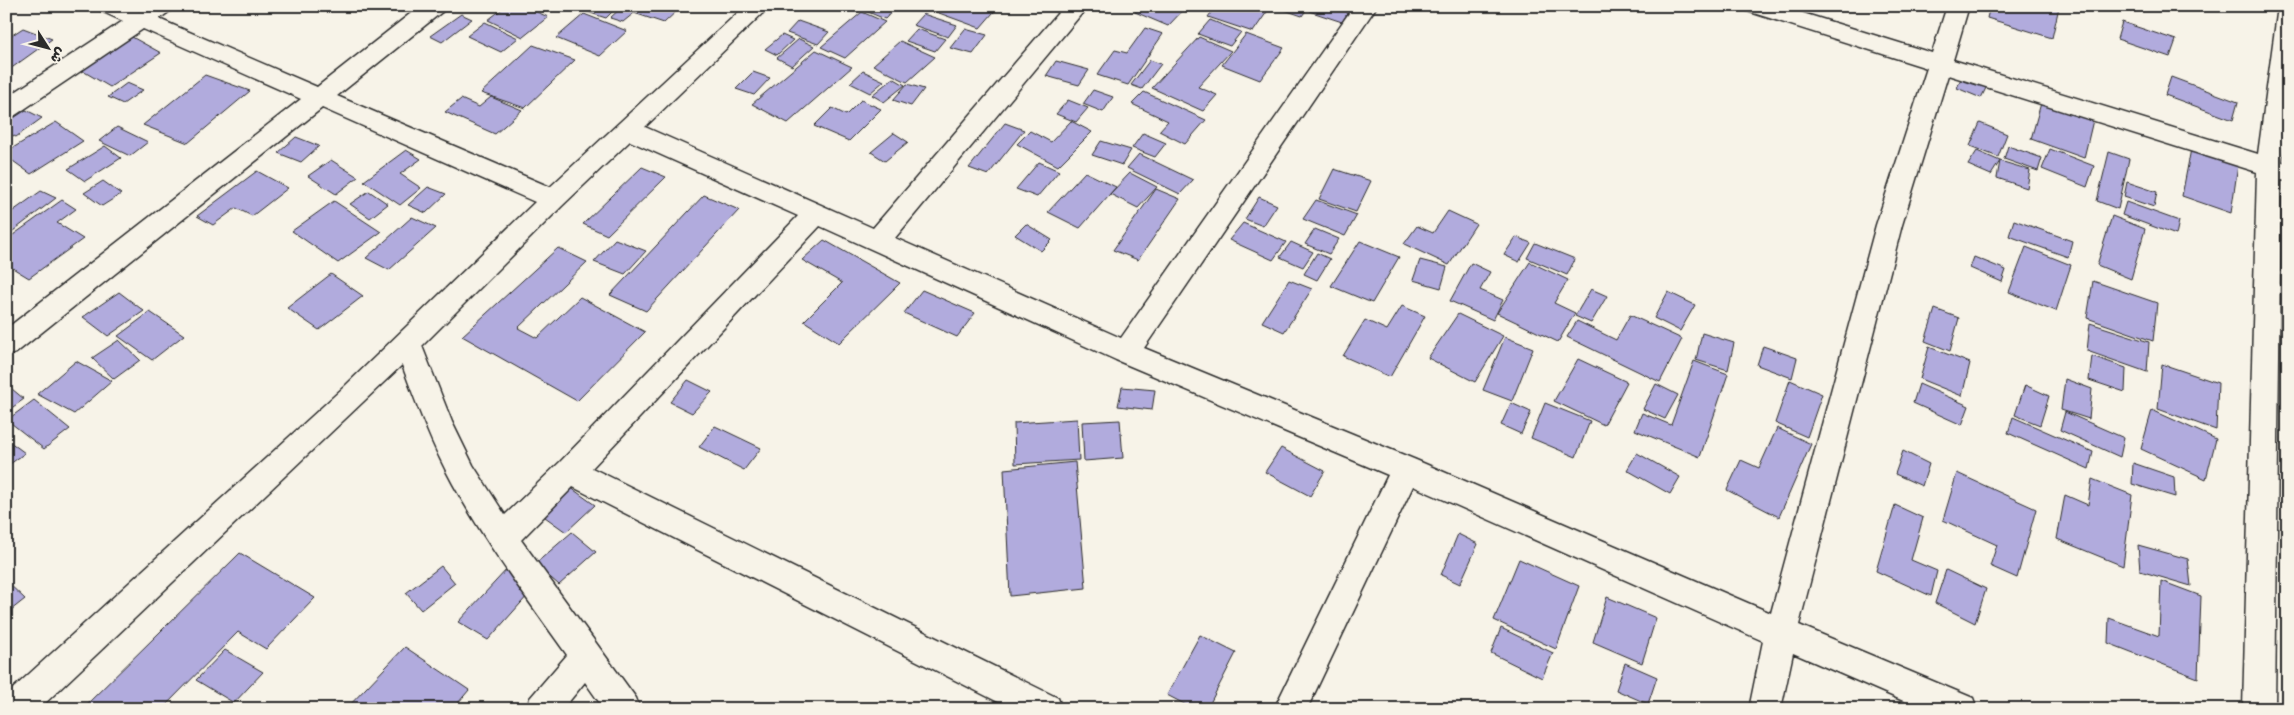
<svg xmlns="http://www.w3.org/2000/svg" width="2294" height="715" viewBox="0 0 2294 715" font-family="'Comic Neue','Playpen Sans Arabic',sans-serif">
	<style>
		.building { fill: #b1abdd; stroke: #2b2b2b }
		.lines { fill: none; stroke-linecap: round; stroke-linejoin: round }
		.minor-casing { stroke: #2b2b2b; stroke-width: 3 }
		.minor { fill: #f7f3e8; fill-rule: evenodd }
	</style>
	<rect width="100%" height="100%" fill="#f7f3e8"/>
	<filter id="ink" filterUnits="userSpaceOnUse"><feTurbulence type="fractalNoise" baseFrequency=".02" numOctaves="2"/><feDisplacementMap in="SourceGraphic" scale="10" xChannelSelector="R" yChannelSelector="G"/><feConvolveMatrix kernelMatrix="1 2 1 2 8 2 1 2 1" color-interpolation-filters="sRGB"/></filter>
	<g filter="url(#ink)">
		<g class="building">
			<polygon points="506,6 524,6 548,17 523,37 488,20"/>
			<polygon points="585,6 618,6 606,18 581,10"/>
			<polygon points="623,6 680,6 681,7 664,23 634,13 623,22 610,18"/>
			<polygon points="897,6 885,19 856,7 857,6"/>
			<polygon points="931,6 999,6 980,28 928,9"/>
			<polygon points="1141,6 1187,6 1168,26 1135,12"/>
			<polygon points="1216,6 1271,6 1253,32 1208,17"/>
			<polygon points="1273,6 1309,6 1302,16"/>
			<polygon points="1313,6 1352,6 1342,22 1309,11"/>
			<polygon points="1990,6 2059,7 2052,38 1987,18"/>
			<polygon points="862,12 885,22 845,58 821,47"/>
			<polygon points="461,14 472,19 442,42 430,36"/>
			<polygon points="584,14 627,31 600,56 556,38"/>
			<polygon points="923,14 957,25 948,37 913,25"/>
			<polygon points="1210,20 1241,32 1230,46 1198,34"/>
			<polygon points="798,21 829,32 818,44 787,33"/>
			<polygon points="485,22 518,38 501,52 467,36"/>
			<polygon points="2122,22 2176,40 2170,57 2117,39"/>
			<polygon points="23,28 52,39 6,72 6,39"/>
			<polygon points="1145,28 1163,34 1128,85 1097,75 1115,50 1127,53"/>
			<polygon points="917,29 945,39 935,51 906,41"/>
			<polygon points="965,29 987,35 973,54 950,48"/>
			<polygon points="1246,34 1284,48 1260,80 1222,65"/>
			<polygon points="782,35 793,40 777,55 765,49"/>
			<polygon points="132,37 161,53 110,87 81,70"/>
			<polygon points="1199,37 1231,51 1198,87 1217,95 1203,111 1152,88"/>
			<polygon points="799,39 814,46 792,66 777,58"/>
			<polygon points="900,41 935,57 907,82 873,65"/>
			<polygon points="533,45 575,60 525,108 481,93"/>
			<polygon points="816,50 852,67 788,123 752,104"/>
			<polygon points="1150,60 1161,64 1142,89 1131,85"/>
			<polygon points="1056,61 1089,70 1079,85 1046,76"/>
			<polygon points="863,71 884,81 870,93 850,83"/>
			<polygon points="753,72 770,78 754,95 736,89"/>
			<polygon points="205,75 250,91 188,143 143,125"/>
			<polygon points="1962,76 1987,86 1981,98 1957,88"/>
			<polygon points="2171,77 2238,102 2233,120 2165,95"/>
			<polygon points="893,78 905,85 884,102 872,95"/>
			<polygon points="127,83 143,90 123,104 108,97"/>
			<polygon points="907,84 924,89 911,106 893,100"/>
			<polygon points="1093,90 1113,97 1103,112 1083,104"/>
			<polygon points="1144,92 1206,120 1185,144 1159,131 1168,121 1132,104"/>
			<polygon points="491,97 522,110 495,134 445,112 461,99 479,107"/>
			<polygon points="861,100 881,109 849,141 814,126 832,108 846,115"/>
			<polygon points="1068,100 1088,108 1076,122 1056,114"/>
			<polygon points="2041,103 2093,120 2084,158 2031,139"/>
			<polygon points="26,110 42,118 16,137 6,132 6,123"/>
			<polygon points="1071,121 1092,132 1058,166 1017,144 1030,131 1051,142"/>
			<polygon points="56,122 83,141 31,174 6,156 6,152"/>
			<polygon points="1005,123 1024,130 988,175 969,168"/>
			<polygon points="1980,123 2007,134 1998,157 1970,146"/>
			<polygon points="117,127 148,142 130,156 99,141"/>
			<polygon points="894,133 908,142 885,161 871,152"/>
			<polygon points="1143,133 1166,143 1155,157 1132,148"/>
			<polygon points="296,137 319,146 301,162 278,153"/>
			<polygon points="1101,141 1131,150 1122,165 1092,155"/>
			<polygon points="105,146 121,158 85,181 68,169"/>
			<polygon points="2008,146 2042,158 2038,171 2004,159"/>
			<polygon points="2050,149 2094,166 2087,187 2042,169"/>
			<polygon points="2191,149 2238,165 2231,213 2182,196"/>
			<polygon points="406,150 421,159 400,174 421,188 400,205 364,181"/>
			<polygon points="1977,151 2000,161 1991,175 1968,165"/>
			<polygon points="2109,152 2129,159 2118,209 2097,201"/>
			<polygon points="1139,154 1193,180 1180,194 1127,168"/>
			<polygon points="331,160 358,177 336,194 308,176"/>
			<polygon points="2000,161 2030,170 2027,188 1997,178"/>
			<polygon points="1039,162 1059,171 1037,197 1016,189"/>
			<polygon points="642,167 666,177 607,235 583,224"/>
			<polygon points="1334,169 1371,181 1356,212 1319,199"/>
			<polygon points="257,171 288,188 252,216 236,208 213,225 197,216"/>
			<polygon points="1085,172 1116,187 1080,228 1048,212"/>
			<polygon points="1130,173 1157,187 1138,208 1110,194"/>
			<polygon points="103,181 121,194 102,206 84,193"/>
			<polygon points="2127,182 2157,192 2154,207 2124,197"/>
			<polygon points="428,187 446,194 426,213 408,205"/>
			<polygon points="1156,189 1180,199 1138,260 1113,250"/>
			<polygon points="41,191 56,198 13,231 6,228 6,216"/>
			<polygon points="369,191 388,204 370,218 350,204"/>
			<polygon points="704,195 739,210 646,311 610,295"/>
			<polygon points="1259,197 1277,205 1263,226 1245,219"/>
			<polygon points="62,200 76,209 57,223 83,239 29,278 6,264 6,240"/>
			<polygon points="1316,200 1357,215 1345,236 1303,219"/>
			<polygon points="334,201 381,232 338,263 292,231"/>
			<polygon points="2126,202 2179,221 2176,235 2122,215"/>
			<polygon points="1448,211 1476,224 1449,265 1404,244 1417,226 1433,233"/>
			<polygon points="2112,216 2145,229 2131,279 2097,265"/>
			<polygon points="412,217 436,228 389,270 366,258"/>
			<polygon points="2014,220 2072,241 2068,257 2009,236"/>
			<polygon points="1243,223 1286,242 1273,260 1229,240"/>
			<polygon points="1026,224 1052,240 1041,251 1015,235"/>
			<polygon points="1315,229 1339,239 1329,254 1305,244"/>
			<polygon points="1516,237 1531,243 1519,262 1504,255"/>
			<polygon points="615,239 646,251 625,274 594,262"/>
			<polygon points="824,240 900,283 839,343 804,321 842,283 802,260"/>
			<polygon points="1360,241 1399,257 1372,303 1331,286"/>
			<polygon points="1291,242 1313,252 1303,267 1280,257"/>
			<polygon points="1535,243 1575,259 1567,275 1527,258"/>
			<polygon points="2026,247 2071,265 2056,311 2009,292"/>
			<polygon points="558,248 587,262 518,328 537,338 580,297 645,332 577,401 462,336"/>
			<polygon points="1317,253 1330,259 1317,280 1304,274"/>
			<polygon points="1974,257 2006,270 2002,282 1970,268"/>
			<polygon points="1420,260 1447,267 1441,288 1413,280"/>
			<polygon points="1530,262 1568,280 1554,303 1575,313 1558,342 1497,313"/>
			<polygon points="1471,263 1490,272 1480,290 1503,300 1493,320 1450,301"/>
			<polygon points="331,274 363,296 319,330 287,308"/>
			<polygon points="1289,280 1312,289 1284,332 1262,322"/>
			<polygon points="2093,281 2157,303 2153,341 2087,318"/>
			<polygon points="1591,289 1607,296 1591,323 1575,316"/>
			<polygon points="922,290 975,313 957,337 904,313"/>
			<polygon points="119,292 144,311 108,336 83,317"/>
			<polygon points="1668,292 1695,305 1680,331 1654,318"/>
			<polygon points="1402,306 1425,316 1390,377 1343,356 1365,320 1387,330"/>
			<polygon points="1935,309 1959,318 1950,351 1925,341"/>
			<polygon points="150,312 184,335 152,360 118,336"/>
			<polygon points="1458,314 1503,336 1475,382 1428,358"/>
			<polygon points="1630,315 1682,339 1660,382 1567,337 1577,321 1616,340"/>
			<polygon points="2090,323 2149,342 2147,372 2087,351"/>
			<polygon points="1702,333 1734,343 1728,370 1696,360"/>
			<polygon points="1505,337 1533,348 1512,401 1483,390"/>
			<polygon points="119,340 140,360 114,379 92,358"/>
			<polygon points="1763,346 1797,358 1792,378 1757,365"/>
			<polygon points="1929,347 1970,363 1962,396 1920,379"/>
			<polygon points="2092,356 2126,368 2125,392 2089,380"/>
			<polygon points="1578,359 1627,382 1604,425 1554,401"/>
			<polygon points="76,361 112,381 74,414 37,394"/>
			<polygon points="1694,361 1728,374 1700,457 1635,430 1642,413 1671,425"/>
			<polygon points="2162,364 2218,383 2216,430 2158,409"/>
			<polygon points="2065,379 2092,389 2089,419 2061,410"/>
			<polygon points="688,380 712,392 692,413 670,402"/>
			<polygon points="1790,380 1822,394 1807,437 1775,423"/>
			<polygon points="6,384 24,399 6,412"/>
			<polygon points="1656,384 1678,395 1665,419 1643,409"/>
			<polygon points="1919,384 1969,406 1962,425 1913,403"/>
			<polygon points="2025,385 2049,396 2040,425 2015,415"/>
			<polygon points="1122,387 1155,390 1152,410 1118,406"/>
			<polygon points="34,400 70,429 44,449 7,420"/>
			<polygon points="1511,403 1531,412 1521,434 1501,425"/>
			<polygon points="1545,403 1590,421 1576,457 1531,438"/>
			<polygon points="2152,410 2216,439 2206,479 2141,449"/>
			<polygon points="2065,412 2124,438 2120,457 2060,430"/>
			<polygon points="2013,417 2093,452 2089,469 2008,433"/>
			<polygon points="1077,419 1079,460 1015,464 1014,423"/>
			<polygon points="1120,420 1123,458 1084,461 1082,422"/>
			<polygon points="715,426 761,448 744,470 699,447"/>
			<polygon points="1777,428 1811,444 1779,517 1727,490 1741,460 1759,468"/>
			<polygon points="6,439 25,453 6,467"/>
			<polygon points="1281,448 1325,471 1310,496 1265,472"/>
			<polygon points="1903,451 1929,464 1922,486 1895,474"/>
			<polygon points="1637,453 1680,477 1670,494 1627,470"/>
			<polygon points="1075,462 1086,588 1010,596 1004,469"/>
			<polygon points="2133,463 2174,477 2175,497 2132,484"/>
			<polygon points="1957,473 2036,509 2017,578 1990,566 1997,545 1943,520"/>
			<polygon points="2092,479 2132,495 2123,566 2057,539 2065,495 2088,505"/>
			<polygon points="567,485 595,505 566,532 538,512"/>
			<polygon points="1895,505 1923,518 1911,560 1937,571 1931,596 1876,571"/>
			<polygon points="572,532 596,552 559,585 535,564"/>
			<polygon points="1458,534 1478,544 1460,584 1441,575"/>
			<polygon points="2138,545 2188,559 2191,586 2140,571"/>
			<polygon points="240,553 315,598 266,649 238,632 162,709 82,709"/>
			<polygon points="1519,559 1579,586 1556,649 1494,620"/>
			<polygon points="441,566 455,583 421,610 406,593"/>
			<polygon points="508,568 537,585 488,640 458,622"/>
			<polygon points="1946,570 1986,589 1975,623 1935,603"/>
			<polygon points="6,581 25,599 6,614"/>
			<polygon points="2161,581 2201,596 2198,678 2108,643 2109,618 2159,636"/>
			<polygon points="1607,597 1656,618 1642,663 1593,642"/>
			<polygon points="1501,628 1553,653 1542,678 1491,653"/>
			<polygon points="1200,635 1236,653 1207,709 1194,709 1167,695"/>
			<polygon points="405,647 469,690 453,709 346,709"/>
			<polygon points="225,650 263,672 234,703 196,680"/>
			<polygon points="1625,663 1657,677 1648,704 1616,690"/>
		</g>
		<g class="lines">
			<g class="minor-casing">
				<path id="minor" d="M98,6H130L139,11L146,6H173L170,11L159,19L317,87L420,6H446L443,11L337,96L550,187L745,6H770L645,127L873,228L1064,6H1088L895,238L1121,338L1354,6H1377L1144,348L1416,460L1771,613L1876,225L1927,68L1747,11L1744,6H1780L1932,53L1947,6H1969L1953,60L2258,154L2277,14L2280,9L2288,7V112L2282,162L2288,163V181L2281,180L2275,709H2243L2257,172L1948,75L1902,225L1799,625L1973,698L1977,709H1922L1793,653L1781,709H1749L1763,641L1413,486L1307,709H1274L1388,475L1116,360L820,226L592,468L1058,698L1062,709H1012L573,487L521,540L636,698L640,709H604L585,682L563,709H526L530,698L567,655C527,599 486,544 453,484C432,446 417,405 402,365L39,709H6V695L344,387L535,202L322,108L16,353L6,356V329L301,99L143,29L14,116L6,118V98L123,21L101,11ZM630,141L798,216L560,462L505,515L473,465L452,422L422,346L562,206Z"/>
			</g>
			<use href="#minor" class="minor"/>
		</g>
	</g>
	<rect width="2294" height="715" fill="none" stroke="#f7f3e8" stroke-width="25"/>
	<rect x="12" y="12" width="2269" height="690" fill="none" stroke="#2b2b2b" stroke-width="2" filter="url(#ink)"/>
	<g transform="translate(48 48) rotate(126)" stroke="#f7f3e8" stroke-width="4" paint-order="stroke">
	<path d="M0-4L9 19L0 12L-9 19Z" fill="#2b2b2b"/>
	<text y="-8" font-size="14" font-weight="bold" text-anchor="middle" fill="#2b2b2b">ش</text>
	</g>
</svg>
